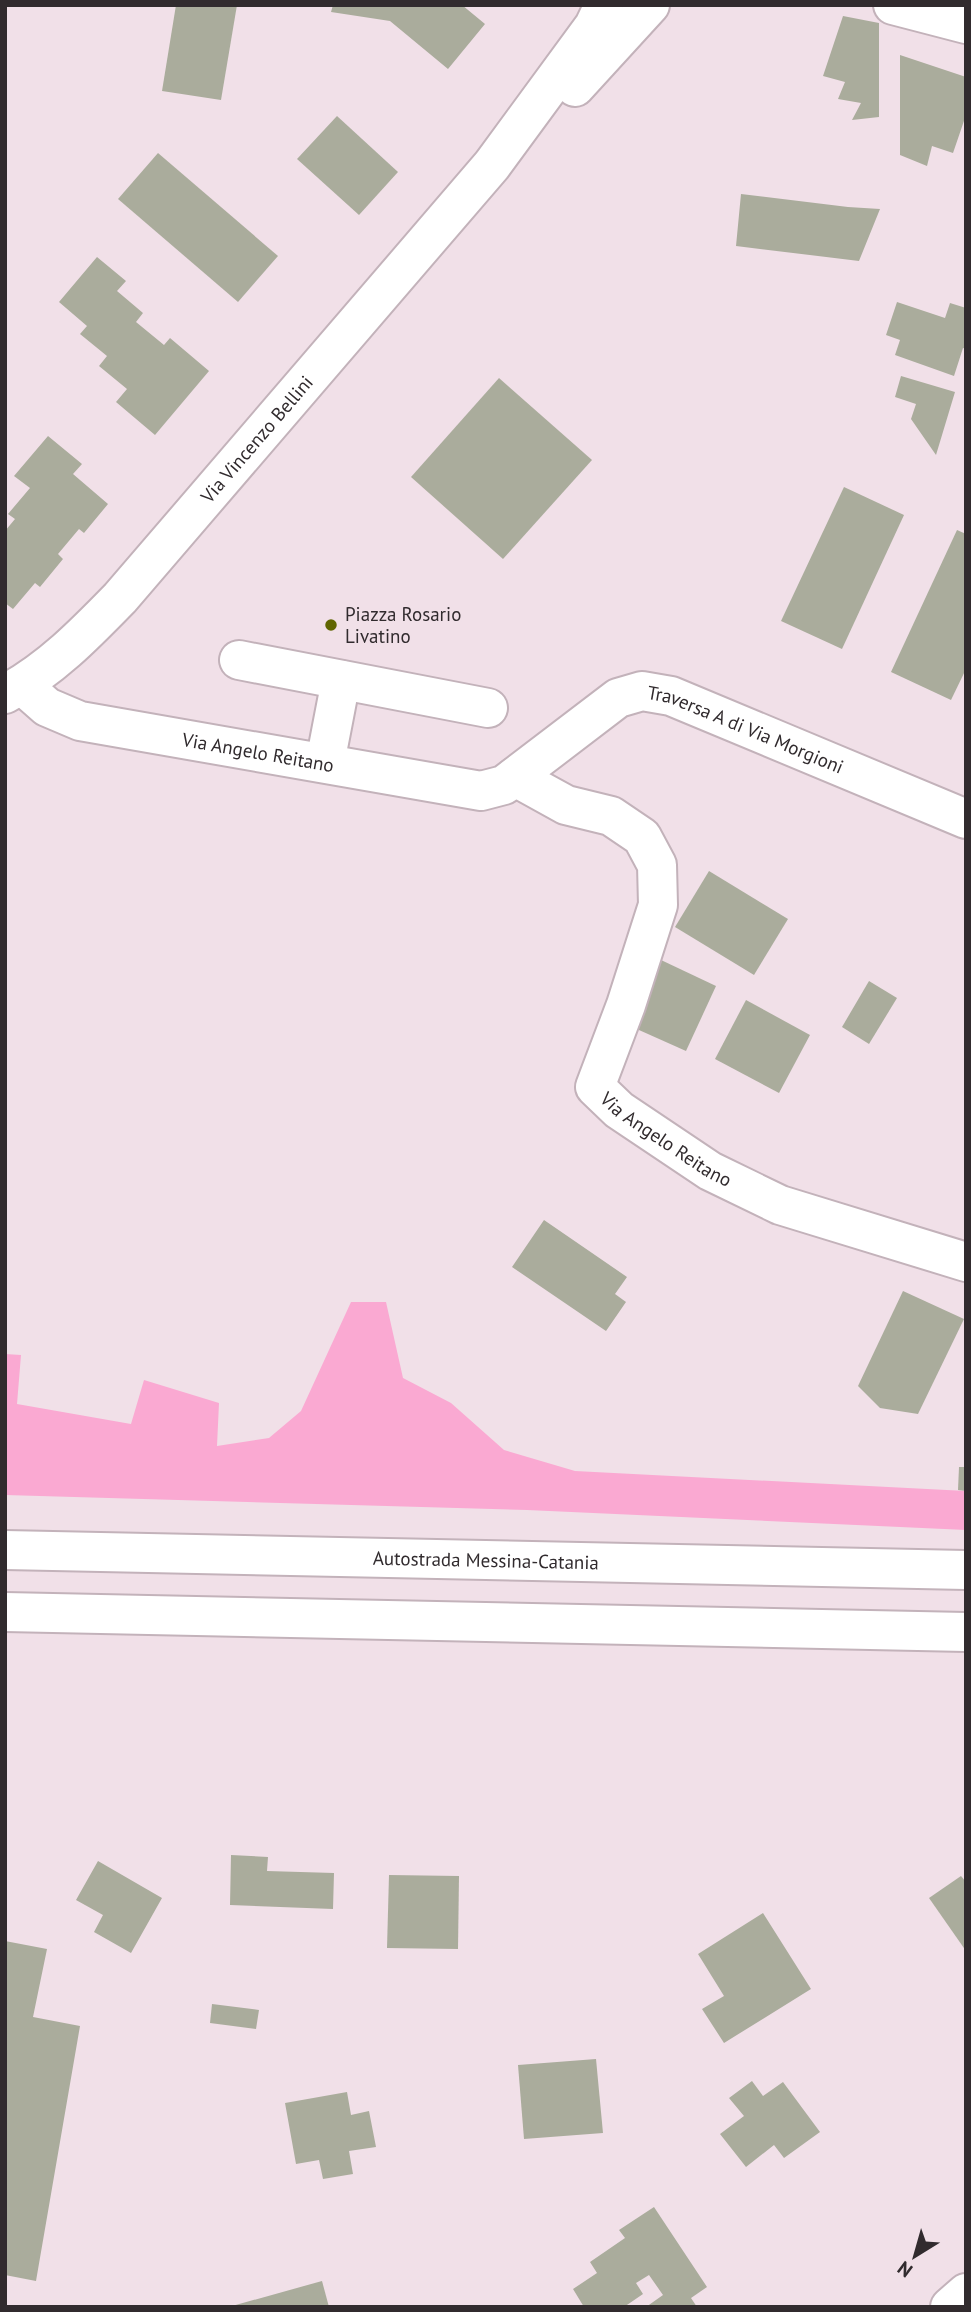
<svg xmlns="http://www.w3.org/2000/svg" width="971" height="2312" viewBox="0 0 971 2312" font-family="'PT Sans',sans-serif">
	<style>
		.green { fill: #faa9d2 }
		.building { fill: #aaac9c }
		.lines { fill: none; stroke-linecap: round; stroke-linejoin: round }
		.minor-casing { stroke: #c3b2ba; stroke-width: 42 }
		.tertiary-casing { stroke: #c3b2ba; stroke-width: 42 }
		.motorway-casing { stroke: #c3b2ba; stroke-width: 42 }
		.minor { stroke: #fff; stroke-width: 38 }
		.tertiary { stroke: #fff; stroke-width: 38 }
		.motorway { stroke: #fff; stroke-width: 38 }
		.poi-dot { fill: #606501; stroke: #f1e0e8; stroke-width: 2.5 }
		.labels { text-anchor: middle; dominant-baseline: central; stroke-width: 5; stroke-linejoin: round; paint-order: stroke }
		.street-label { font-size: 19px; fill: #312b2e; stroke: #f1e0e8 }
		.poi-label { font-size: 19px; fill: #312b2e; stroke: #f1e0e8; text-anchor: start }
	</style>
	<rect width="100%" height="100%" fill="#f1e0e8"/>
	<polygon class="green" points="351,1302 386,1302 403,1378 451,1403 504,1450 575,1471 966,1491 966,1530 527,1510 5,1495 5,1354 21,1355 17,1404 131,1424 144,1380 219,1403 217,1446 269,1438 301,1411"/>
	<g class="building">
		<polygon points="176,5 237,5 221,100 162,91"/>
		<polygon points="333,5 462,5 485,24 448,69 390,21 331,12"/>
		<polygon points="843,16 879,23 879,117 852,120 861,103 838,99 845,82 823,76"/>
		<polygon points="900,55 966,77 966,115 953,153 932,146 927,166 900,155"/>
		<polygon points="337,116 398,172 359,215 297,159"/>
		<polygon points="158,153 278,256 238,302 118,199"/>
		<polygon points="741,194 848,207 880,209 859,261 736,246"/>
		<polygon points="97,257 126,281 117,291 143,313 136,322 164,345 170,338 209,371 155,435 116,402 127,389 99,366 107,356 80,334 87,326 59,302"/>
		<polygon points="897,302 945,318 950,303 966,308 966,349 963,348 954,376 895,355 900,340 886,335"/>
		<polygon points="901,376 955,392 936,455 911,419 916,404 895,397"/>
		<polygon points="499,378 592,460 503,559 411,477"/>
		<polygon points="48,436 82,464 73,474 108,504 84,533 79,529 58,554 63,559 40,587 35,583 13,609 5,603 5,531 15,519 8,514 30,488 14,476"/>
		<polygon points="844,487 904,515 842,649 781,621"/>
		<polygon points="957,530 966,534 966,669 951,700 891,672"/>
		<polygon points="709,871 788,919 754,975 675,927"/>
		<polygon points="661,960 716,986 686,1051 630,1026"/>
		<polygon points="869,981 897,998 869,1044 842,1027"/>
		<polygon points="746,1000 810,1035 779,1093 715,1059"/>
		<polygon points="544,1220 627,1277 615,1294 626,1302 606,1331 512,1267"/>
		<polygon points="903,1291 964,1319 918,1414 880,1408 858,1386"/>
		<polygon points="959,1467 966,1467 966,1491 958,1490"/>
		<polygon points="231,1855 268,1857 267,1871 334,1873 333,1909 230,1905"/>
		<polygon points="98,1861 162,1898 131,1953 94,1932 103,1915 76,1900"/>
		<polygon points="389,1875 459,1876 458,1949 387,1948"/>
		<polygon points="961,1876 966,1882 966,1951 929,1898"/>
		<polygon points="763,1913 811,1989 724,2043 702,2009 724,1996 698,1954"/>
		<polygon points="5,1941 47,1949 33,2017 80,2026 36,2281 5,2275"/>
		<polygon points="212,2004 259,2010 256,2029 210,2023"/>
		<polygon points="596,2059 603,2133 524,2139 518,2065"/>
		<polygon points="752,2081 763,2096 783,2082 820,2132 784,2158 774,2145 746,2167 720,2134 744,2116 729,2098"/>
		<polygon points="347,2092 351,2115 369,2111 376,2147 349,2151 353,2174 323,2179 319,2160 296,2164 285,2103"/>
		<polygon points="654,2207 707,2287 691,2298 697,2307 646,2307 663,2295 649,2275 636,2283 643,2294 624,2307 584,2307 573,2289 597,2273 590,2262 625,2238 619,2230"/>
		<polygon points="322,2281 329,2307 232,2307 232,2306"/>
	</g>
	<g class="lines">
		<g class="minor-casing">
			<g id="minor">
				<polyline points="239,660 488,708"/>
				<polyline points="325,763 341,680"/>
				<path id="s1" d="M515,777L566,805L611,816L642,837L657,865L658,905L626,1005L595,1087L619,1110L710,1171L780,1205L966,1262"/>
			</g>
		</g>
		<g class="tertiary-casing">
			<g id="tertiary">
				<polyline points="893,5 966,24"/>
				<polyline points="575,87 650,5"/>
				<path id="s2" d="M22,685L47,707L80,721L481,791L504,785L618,698L642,691L671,696L966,819"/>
				<path id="s3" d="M5,694C50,670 85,634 120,598L492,165L594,26L604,5"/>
				<polyline points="950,2307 966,2293"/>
			</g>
		</g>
		<g class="motorway-casing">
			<g id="motorway">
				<path id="s4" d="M5,1550L966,1570"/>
				<polyline points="5,1612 966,1632"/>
			</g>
		</g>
		<use href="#minor" class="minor"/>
		<use href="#tertiary" class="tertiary"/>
		<use href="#motorway" class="motorway"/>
	</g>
	<circle class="poi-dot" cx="331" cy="625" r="7"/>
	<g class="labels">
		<g class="street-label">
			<text stroke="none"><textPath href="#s3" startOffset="360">Via Vincenzo Bellini</textPath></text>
			<text stroke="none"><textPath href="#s2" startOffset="779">Traversa A di Via Morgioni</textPath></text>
			<text stroke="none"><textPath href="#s2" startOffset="250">Via Angelo Reitano</textPath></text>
			<text stroke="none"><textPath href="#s1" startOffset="495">Via Angelo Reitano</textPath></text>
			<text stroke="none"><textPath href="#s4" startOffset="481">Autostrada Messina-Catania</textPath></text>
		</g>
		<g class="poi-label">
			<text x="345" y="614">Piazza Rosario<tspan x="345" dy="22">Livatino</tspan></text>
		</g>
	</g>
	<rect width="971" height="2312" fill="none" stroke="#312b2e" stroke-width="14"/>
	<g transform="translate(915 2256) rotate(217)" stroke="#f1e0e8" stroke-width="5" paint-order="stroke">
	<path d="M0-5L12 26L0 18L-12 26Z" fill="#312b2e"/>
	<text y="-10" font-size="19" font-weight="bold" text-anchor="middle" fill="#312b2e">N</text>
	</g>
</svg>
